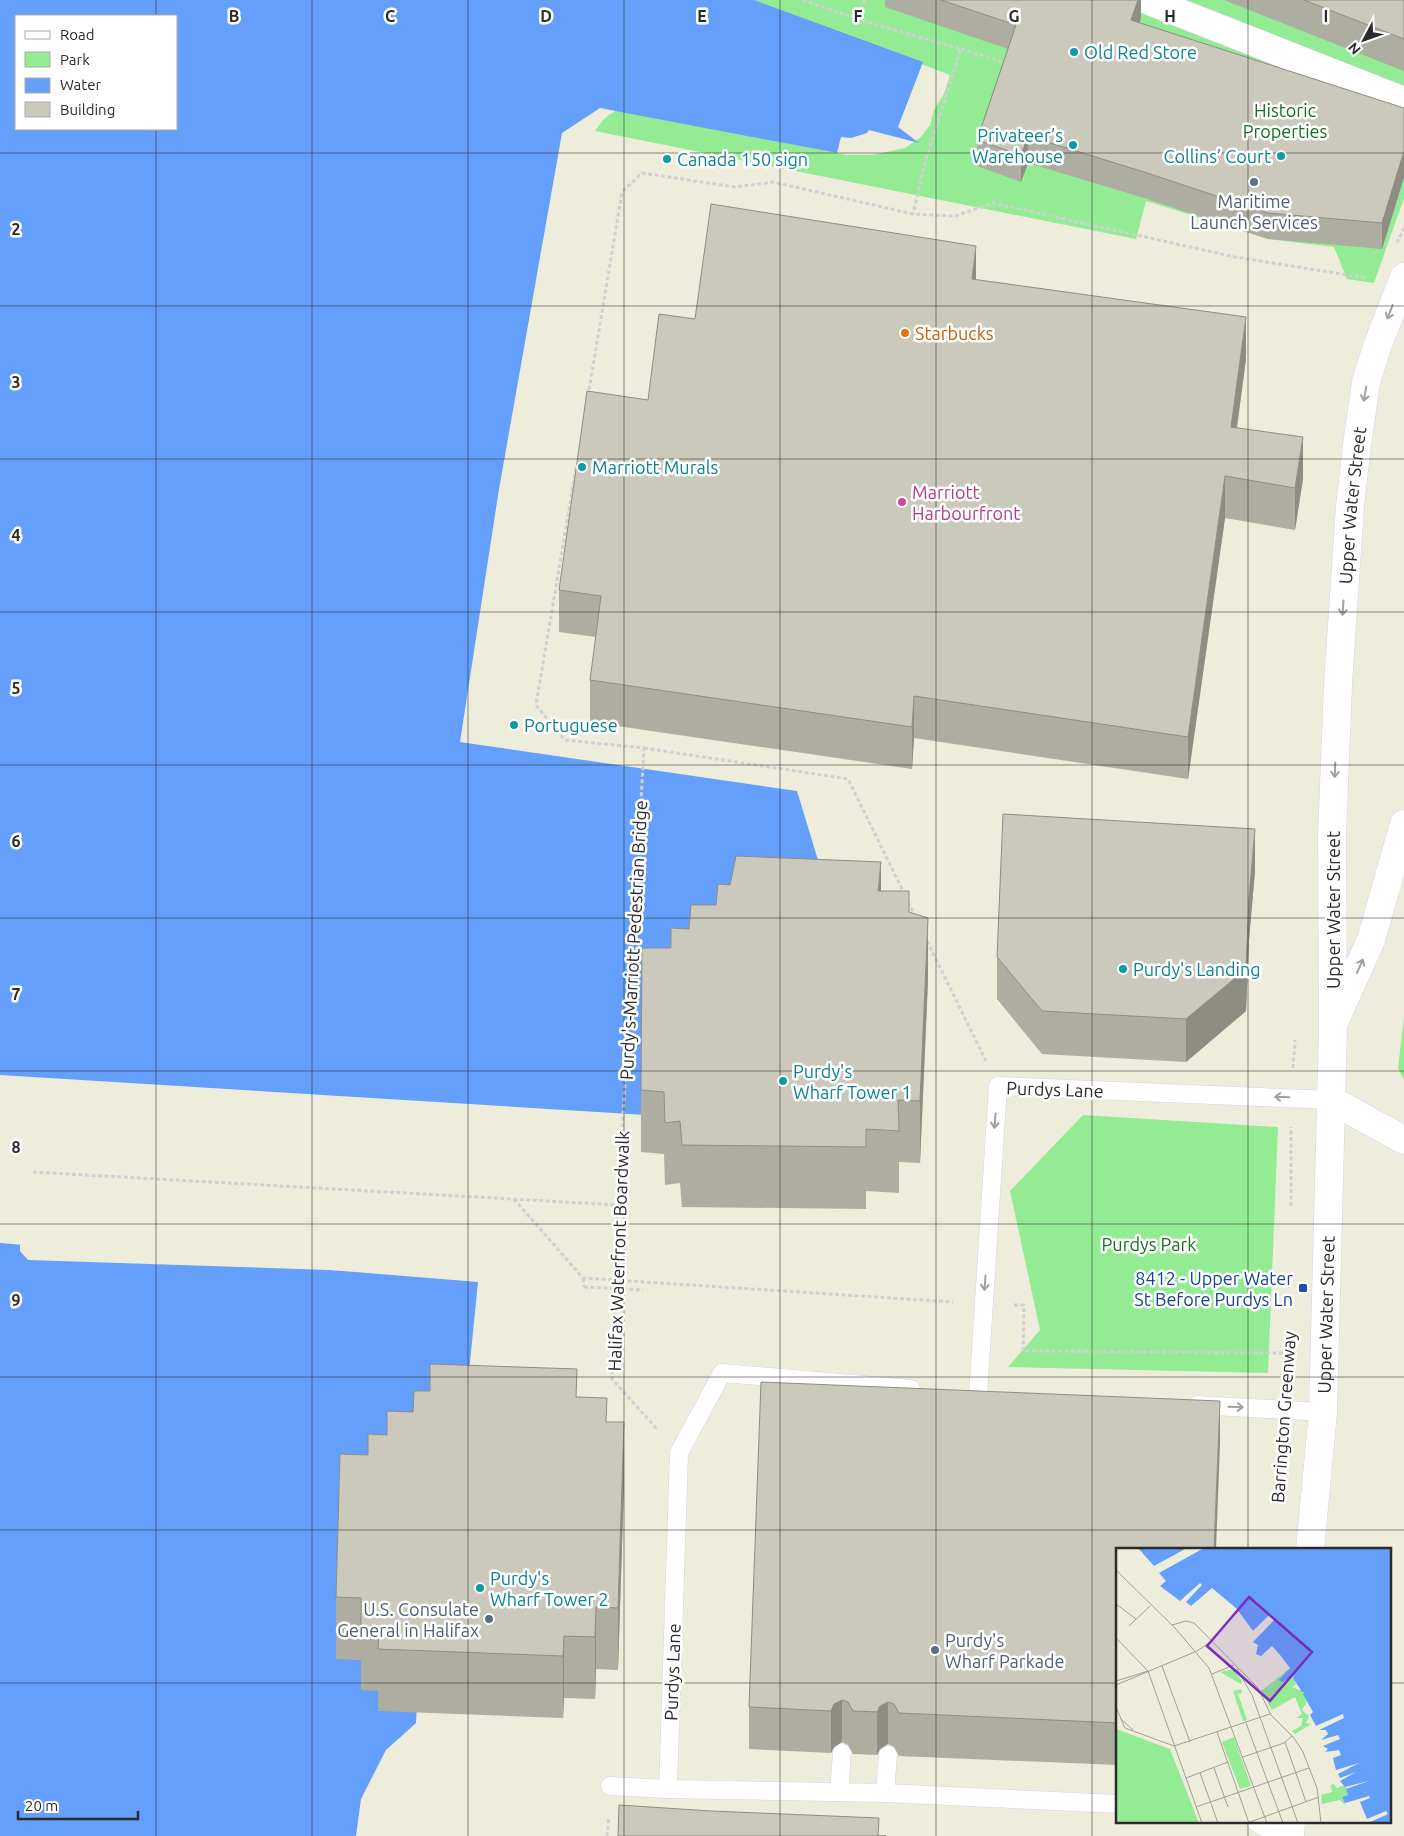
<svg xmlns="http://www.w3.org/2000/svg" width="1404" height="1836" viewBox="0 0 1404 1836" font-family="Ubuntu,sans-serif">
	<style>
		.green { fill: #93eb93 }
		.water { fill: #649ffb; fill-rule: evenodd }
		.pier { fill: #eeeddc }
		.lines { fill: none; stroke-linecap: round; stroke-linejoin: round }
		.lane-casing { stroke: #d4d1e5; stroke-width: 19 }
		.street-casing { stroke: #d4d1e5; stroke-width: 29 }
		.secondary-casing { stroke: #d4d1e5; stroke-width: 29 }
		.path { stroke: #d0d0d0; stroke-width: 3; stroke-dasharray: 4 2.5; stroke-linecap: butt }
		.lane { stroke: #fff; stroke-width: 18 }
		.street { stroke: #fff; stroke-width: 28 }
		.secondary { stroke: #fff; stroke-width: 28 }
		.path-bridge { stroke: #d0d0d0; stroke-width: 3; stroke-dasharray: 4 2.5; stroke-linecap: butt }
		.wall { fill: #aeada1 }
		.shaded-wall { fill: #8d8d83 }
		.building { fill: #cac9bb; stroke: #8d8d83 }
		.oneway { stroke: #a0a0a0 }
		.grid { fill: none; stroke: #2b2b2b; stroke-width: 1; stroke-opacity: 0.55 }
		.culture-dot { fill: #0f9aa8; stroke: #fff; stroke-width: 2 }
		.service-dot { fill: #5c6f8a; stroke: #fff; stroke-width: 2 }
		.food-dot { fill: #e8710a; stroke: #fff; stroke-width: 2 }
		.hotel-dot { fill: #d1479c; stroke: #fff; stroke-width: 2 }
		.transit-dot { fill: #1a4fb4; stroke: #fff; stroke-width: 2 }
		.labels { text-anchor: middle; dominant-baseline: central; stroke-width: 5; stroke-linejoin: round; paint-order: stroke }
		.culture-label { font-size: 18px; fill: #0d838f; stroke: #fff; text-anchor: start }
		.park-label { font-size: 18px; fill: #137120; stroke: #fff }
		.service-label { font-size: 18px; fill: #4e5e75; stroke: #fff }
		.food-label { font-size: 18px; fill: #c56008; stroke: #fff; text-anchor: start }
		.hotel-label { font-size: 18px; fill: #b23c85; stroke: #fff; text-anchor: start }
		.street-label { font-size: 18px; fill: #2b2b2b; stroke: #fff }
		.transit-label { font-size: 18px; fill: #164399; stroke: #fff; text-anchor: end }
		.inset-river { fill: none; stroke: #649ffb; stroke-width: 2.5 }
		.inset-road { fill: none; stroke: #a09f95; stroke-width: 1 }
		.view { fill: #7b2cbf; fill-opacity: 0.15; stroke: #7b2cbf; stroke-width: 2.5 }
		.inset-edge { fill: none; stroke: #2b2b2b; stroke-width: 2.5 }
		.grid-label { font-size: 16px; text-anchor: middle; font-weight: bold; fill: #2b2b2b; stroke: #fff; stroke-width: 5; stroke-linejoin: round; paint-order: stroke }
	</style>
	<rect width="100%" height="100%" fill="#eeeddc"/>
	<g class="green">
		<path d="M753,0H1404V198L1374,283L1347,279L1334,247L1268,239L1146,201L1136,239L595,131C606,115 612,111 631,105L765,139L846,155H872L905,148L921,137L930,125L934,110L944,94L950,75Z"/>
		<polygon points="1404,1018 1404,1080 1398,1068"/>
		<polygon points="1083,1115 1278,1127 1268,1373 1008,1367 1040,1330 1010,1191"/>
	</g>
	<g class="water">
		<path d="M0,0H754L923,62L898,127L919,143L869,130L867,133L851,138L841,137L837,153L600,108L562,133L499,489L460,742L797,791L828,893L662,1116L0,1075ZM16,16H176V129H16Z"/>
		<polygon points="0,1243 478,1282 465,1412 425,1547 416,1723 386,1750 361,1799 356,1836 0,1836"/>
	</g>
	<polygon class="pier" points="20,1242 390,1272 28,1260 20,1251"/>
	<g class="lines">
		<g class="lane-casing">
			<g id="lane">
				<polyline points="978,1395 998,1086 1331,1100"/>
				<polyline points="1197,1405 1323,1412"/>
				<polyline points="610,1786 668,1789 885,1793 1118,1804"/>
				<polyline points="668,1789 679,1453 722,1373 911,1389"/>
				<polyline points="839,1792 842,1753"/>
				<polyline points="885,1793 888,1755"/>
				<polyline points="1256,1822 1279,1836"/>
			</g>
		</g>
		<g class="street-casing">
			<polyline id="street" points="1147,0 1404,101"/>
		</g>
		<g class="secondary-casing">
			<g id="secondary">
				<polyline points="1336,1018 1371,940 1404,824"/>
				<polyline points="1331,1100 1404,1140"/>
				<path id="s1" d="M1310,1550L1323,1412L1333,1027L1332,837L1338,684L1350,506L1357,445L1366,382L1377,347L1404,277"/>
				<polyline points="1290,1836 1291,1822"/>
			</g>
		</g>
		<g class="path">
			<polyline points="803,0 857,19"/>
			<polyline points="865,0 857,19 961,49 926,159 913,214"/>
			<polyline points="961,49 1006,63"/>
			<polyline points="1397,243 1404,228"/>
			<polyline points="588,396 622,192 642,173 735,187 773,182 913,214 955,216 993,203 1235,257 1367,278"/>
			<polyline points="576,468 536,705 565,740 644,748 618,1205 612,1379 657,1429"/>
			<polyline points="644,748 848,779 905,895"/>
			<polyline points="908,902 916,917"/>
			<polyline points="927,941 986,1061"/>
			<polyline points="1293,1068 1295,1040"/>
			<polyline points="33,1172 618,1205"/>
			<polyline points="514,1199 583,1278 953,1302"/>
			<polyline points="1291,1206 1291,1127"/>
			<polyline points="583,1278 584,1287"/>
			<polyline points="1014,1305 1024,1305 1023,1351 1289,1353"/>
			<polyline points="607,1836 609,1817"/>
		</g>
		<use href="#lane" class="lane"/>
		<use href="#street" class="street"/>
		<use href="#secondary" class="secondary"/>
		<polyline class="path-bridge" points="584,1287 643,1290"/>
	</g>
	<g class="wall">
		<polygon points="885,0 1141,0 1141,18 1139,23 1404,108 1404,177 1382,249 1268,239 1144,198 1028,163 1021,182 977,166 977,140 1008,49 885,7"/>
		<polygon points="1224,0 1404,0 1404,71"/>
		<polygon points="976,280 1246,359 1237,428 1303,479 1295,530 1225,518 1188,779 914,738 912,769 590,722 590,680 596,637 559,632 559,590 648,400 695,319"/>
		<polygon points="1255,871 1249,940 1246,1011 1186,1062 1042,1054 997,999 997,957"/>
		<polygon points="730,885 881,891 909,912 928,980 920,1163 899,1162 899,1193 866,1191 866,1209 682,1207 680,1183 665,1185 664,1154 641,1152 641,1090 671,948 689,929 716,905"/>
		<polygon points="577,1397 607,1422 624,1484 618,1670 596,1669 595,1699 564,1698 563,1718 378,1711 378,1691 361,1690 361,1660 336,1659 336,1597 368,1455 387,1435"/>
		<polygon points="1220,1444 1118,1550 1118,1765 899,1756 894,1747 888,1744 880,1749 877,1755 853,1754 848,1745 842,1742 834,1747 831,1753 749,1749 749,1707"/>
	</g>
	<g class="shaded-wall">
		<polygon points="1138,0 1141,0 1141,18 1131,46 1131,20"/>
		<polygon points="1028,136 1028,163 1021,182 1021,155"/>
		<polygon points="1404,151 1404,177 1382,249 1382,223"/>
		<polygon points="976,246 976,288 972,279"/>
		<polygon points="1246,317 1246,359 1231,469 1231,427"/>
		<polygon points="1303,437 1303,479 1295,530 1295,488"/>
		<polygon points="1225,476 1225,518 1188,779 1188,737"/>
		<polygon points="914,696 914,738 912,769 912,727"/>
		<polygon points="1255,829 1255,871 1249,940 1246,1011 1186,1062 1186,1019 1249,898"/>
		<polygon points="881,862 881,924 878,891"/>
		<polygon points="928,918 928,980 920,1163 920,1101"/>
		<polygon points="1220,1401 1220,1444 1216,1550 1214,1550"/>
		<polygon points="624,1422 624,1484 618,1670 618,1608"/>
		<polygon points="596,1607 596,1669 595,1699 595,1637"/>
		<polygon points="564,1636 564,1698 563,1718 563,1656"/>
		<polygon points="842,1700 842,1742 834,1747 831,1753 831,1711 834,1704"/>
		<polygon points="888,1702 888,1744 880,1749 877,1755 877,1712 880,1706"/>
	</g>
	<g class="building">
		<polygon points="941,0 1138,0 1131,20 1404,108 1404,151 1382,223 1268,213 1144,172 1028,136 1021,155 977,140 1016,25"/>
		<polygon points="1304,0 1404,0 1404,39"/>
		<polygon points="711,204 976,246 972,279 1246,317 1231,427 1303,437 1295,488 1225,476 1188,737 914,696 912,727 590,680 601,596 559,590 587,391 648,400 659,314 695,319"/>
		<polygon points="1003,814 1255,829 1249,898 1246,969 1186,1019 1042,1011 997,957"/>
		<polygon points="736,856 881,862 878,891 909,891 909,912 928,918 920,1101 898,1100 899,1131 866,1129 866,1147 682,1145 680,1121 665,1123 664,1092 641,1090 642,948 671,948 671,928 689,929 691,905 716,905 718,884 730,885"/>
		<polygon points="430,1364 577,1369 576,1397 607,1398 606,1422 624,1422 618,1608 596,1607 595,1637 564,1636 563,1656 378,1649 379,1629 361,1628 361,1598 336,1597 340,1454 368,1455 368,1434 387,1435 387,1411 413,1412 414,1391 430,1391"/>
		<polygon points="761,1382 1220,1401 1214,1550 1118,1550 1118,1723 899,1713 894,1704 888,1702 880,1706 877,1712 853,1711 848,1702 842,1700 834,1704 831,1711 749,1707"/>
		<polygon points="619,1805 711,1811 879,1818 878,1836 886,1836 618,1836"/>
	</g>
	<defs><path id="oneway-shaft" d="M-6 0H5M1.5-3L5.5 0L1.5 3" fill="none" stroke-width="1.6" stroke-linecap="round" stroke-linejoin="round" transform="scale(1.25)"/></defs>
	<g class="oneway">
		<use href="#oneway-shaft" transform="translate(1390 312) rotate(111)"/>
		<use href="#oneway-shaft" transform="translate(1365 394) rotate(99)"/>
		<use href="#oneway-shaft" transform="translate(1343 608) rotate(94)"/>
		<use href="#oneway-shaft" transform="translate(1335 770) rotate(92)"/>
		<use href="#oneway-shaft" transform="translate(1360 966) rotate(-66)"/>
		<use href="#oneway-shaft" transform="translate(1282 1097) rotate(-178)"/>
		<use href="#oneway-shaft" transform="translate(995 1121) rotate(94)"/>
		<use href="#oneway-shaft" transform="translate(985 1283) rotate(94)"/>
		<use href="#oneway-shaft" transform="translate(1236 1407) rotate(2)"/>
	</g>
	<path class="grid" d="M156,0V16M312,0V1836M468,0V1836M624,0V1836M780,0V1836M936,0V1836M1092,0V1836M1248,0V1550M156,129V1836M0,153H1404M0,306H1404M0,459H1404M0,612H1404M0,765H1404M0,918H1404M0,1071H1404M0,1224H1404M0,1377H1404M0,1530H1404M0,1683H1118M1390,1683H1404M1248,1822V1836"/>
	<g class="culture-dot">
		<circle cx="1074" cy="52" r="5"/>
		<circle cx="1073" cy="145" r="5"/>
		<circle cx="1281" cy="156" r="5"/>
		<circle cx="667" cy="159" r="5"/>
		<circle cx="582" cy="467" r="5"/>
		<circle cx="514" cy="725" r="5"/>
		<circle cx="1123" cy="969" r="5"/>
		<circle cx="783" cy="1081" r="5"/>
		<circle cx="480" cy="1588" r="5"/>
	</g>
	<g class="service-dot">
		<circle cx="1254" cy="182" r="5"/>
		<circle cx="489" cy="1619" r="5"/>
		<circle cx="935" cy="1650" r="5"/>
	</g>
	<circle class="food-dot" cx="905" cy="333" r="5"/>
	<circle class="hotel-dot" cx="902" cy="502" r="5"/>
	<rect class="transit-dot" x="1298" y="1283" width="10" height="10" rx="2.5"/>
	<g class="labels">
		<g class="culture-label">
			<text x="1084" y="52">Old Red Store</text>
			<text x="1063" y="135" text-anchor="end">Privateer’s<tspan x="1063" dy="21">Warehouse</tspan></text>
			<text x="1271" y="156" text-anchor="end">Collins’ Court</text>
			<text x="677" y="159">Canada 150 sign</text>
			<text x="592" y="467">Marriott Murals</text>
			<text x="524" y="725">Portuguese</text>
			<text x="1133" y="969">Purdy's Landing</text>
			<text x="793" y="1071">Purdy's<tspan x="793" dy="21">Wharf Tower 1</tspan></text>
			<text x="490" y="1578">Purdy's<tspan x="490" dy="21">Wharf Tower 2</tspan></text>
		</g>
		<g class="park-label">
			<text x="1285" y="110">Historic<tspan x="1285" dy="21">Properties</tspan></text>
			<text x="1149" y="1244">Purdys Park</text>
		</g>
		<g class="service-label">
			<text x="1254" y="201">Maritime<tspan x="1254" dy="21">Launch Services</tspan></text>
			<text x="479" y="1609" text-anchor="end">U.S. Consulate<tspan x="479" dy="21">General in Halifax</tspan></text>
			<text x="945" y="1640" text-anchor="start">Purdy's<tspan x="945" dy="21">Wharf Parkade</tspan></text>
		</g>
		<g class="food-label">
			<text x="915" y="333">Starbucks</text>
		</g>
		<g class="hotel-label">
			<text x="912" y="492">Marriott<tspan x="912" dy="21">Harbourfront</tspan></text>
		</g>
		<g class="street-label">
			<text stroke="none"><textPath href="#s1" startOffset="1046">Upper Water Street</textPath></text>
			<text transform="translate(1333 910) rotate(-90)">Upper Water Street</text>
			<text transform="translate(633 940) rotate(-87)">Purdy's-Marriott Pedestrian Bridge</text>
			<text transform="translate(1055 1089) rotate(2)">Purdys Lane</text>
			<text transform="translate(618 1251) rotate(-88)">Halifax Waterfront Boardwalk</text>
			<text stroke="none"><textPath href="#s1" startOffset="236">Upper Water Street</textPath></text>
			<text transform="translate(1283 1417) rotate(-86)">Barrington Greenway</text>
			<text transform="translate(672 1672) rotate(-88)">Purdys Lane</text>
		</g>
		<g class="transit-label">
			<text x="1293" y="1278">8412 - Upper Water<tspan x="1293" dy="21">St Before Purdys Ln</tspan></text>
		</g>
	</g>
	<g transform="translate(1116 1548)">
		<rect width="275" height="275" fill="#eeeddc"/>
		<path d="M117,121L126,133L125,136L104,124ZM173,121L164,133L179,127L180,136L176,139L189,144L191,154L186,162L193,168L190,175L195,176L179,186L176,183L185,178L187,170H180L186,166L179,149L156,162L145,143ZM125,141L126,145L122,146L131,172L127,173L117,143ZM0,181L54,201L83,275H0ZM118,189L135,238L124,241L106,194ZM218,236L221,240L229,237L232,247L226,249L230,258L224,252L206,256L205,247L216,244L214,237Z" fill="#93eb93"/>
		<path d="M22,0H71L38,18ZM88,0H275V275H252L272,266L270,263L251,271L244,254L254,250L253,248L229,255L226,249L232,247L230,241L253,233L229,239L224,233L240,224L224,230L222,226L243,215L220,222L217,210L225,207L223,202L209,204L212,201L207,198L224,191L222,187L205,192L212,186L210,182H203L228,170L227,166L200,178L194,167L197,164L187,146L189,144H186L177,130L179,127L166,134L163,132L174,120L164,107L156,98L145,108L140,106L142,97L137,94L159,71L154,66L137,83L121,61L96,40L75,58L70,54L86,37L84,35L64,53L44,38L50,33L43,25Z" fill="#649ffb"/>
		<path class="inset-river" d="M195,157L213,151L275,149M194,158L209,136L214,108L211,0"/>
		<path class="inset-road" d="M0,22L59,80L93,120L151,275M0,56L20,71M56,77L70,73L78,75L142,140L155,167L178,190L187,204L201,240L205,275M13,78L34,58M0,90L32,123L86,275M46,118L74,194M121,121L136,147L182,275M96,126L118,117M0,133L32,123M0,137L81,103L94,94M0,159L9,180L58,198M5,171L17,182M130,175L167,275M101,184L133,275M169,194L190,254M58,198L154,166M127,209L168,195L176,188M98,220L112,259M84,225L102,275M70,230L112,214M80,259L193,220M134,274L203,249"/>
		<path class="view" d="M133,49L196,104L154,153L91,98Z"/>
		<rect width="275" height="275" class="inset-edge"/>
	</g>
	<g class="grid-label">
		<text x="234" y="22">B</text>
		<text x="390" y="22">C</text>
		<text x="546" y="22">D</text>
		<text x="702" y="22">E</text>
		<text x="858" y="22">F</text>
		<text x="1014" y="22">G</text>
		<text x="1170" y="22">H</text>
		<text x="1326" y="22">I</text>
		<text x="16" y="235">2</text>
		<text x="16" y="388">3</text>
		<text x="16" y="541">4</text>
		<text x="16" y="694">5</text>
		<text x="16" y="847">6</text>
		<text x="16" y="1000">7</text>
		<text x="16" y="1153">8</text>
		<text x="16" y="1306">9</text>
	</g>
	<rect x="15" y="15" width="162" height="115" fill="#ffffff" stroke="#aaaaaa"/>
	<rect x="25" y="31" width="25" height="8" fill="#ffffff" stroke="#aaaaaa"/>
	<text x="60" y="40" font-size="15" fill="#2b2b2b">Road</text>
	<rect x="25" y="52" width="25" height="15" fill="#93eb93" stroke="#aaaaaa"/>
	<text x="60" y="65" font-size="15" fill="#2b2b2b">Park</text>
	<rect x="25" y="78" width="25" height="15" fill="#649ffb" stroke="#aaaaaa"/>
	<text x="60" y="90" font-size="15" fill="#2b2b2b">Water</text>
	<rect x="25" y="102" width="25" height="15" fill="#cac9bb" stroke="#aaaaaa"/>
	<text x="60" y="115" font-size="15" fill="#2b2b2b">Building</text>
	<g transform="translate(1364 40) rotate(229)" stroke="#ffffff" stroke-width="4" paint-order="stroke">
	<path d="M0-4L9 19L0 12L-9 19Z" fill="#2b2b2b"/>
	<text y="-8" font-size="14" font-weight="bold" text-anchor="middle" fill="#2b2b2b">N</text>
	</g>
	<path d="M18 1811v8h120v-8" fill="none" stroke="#2b2b2b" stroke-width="2.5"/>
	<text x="25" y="1811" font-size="15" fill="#2b2b2b" stroke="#ffffff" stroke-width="4" paint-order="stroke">20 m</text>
</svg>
